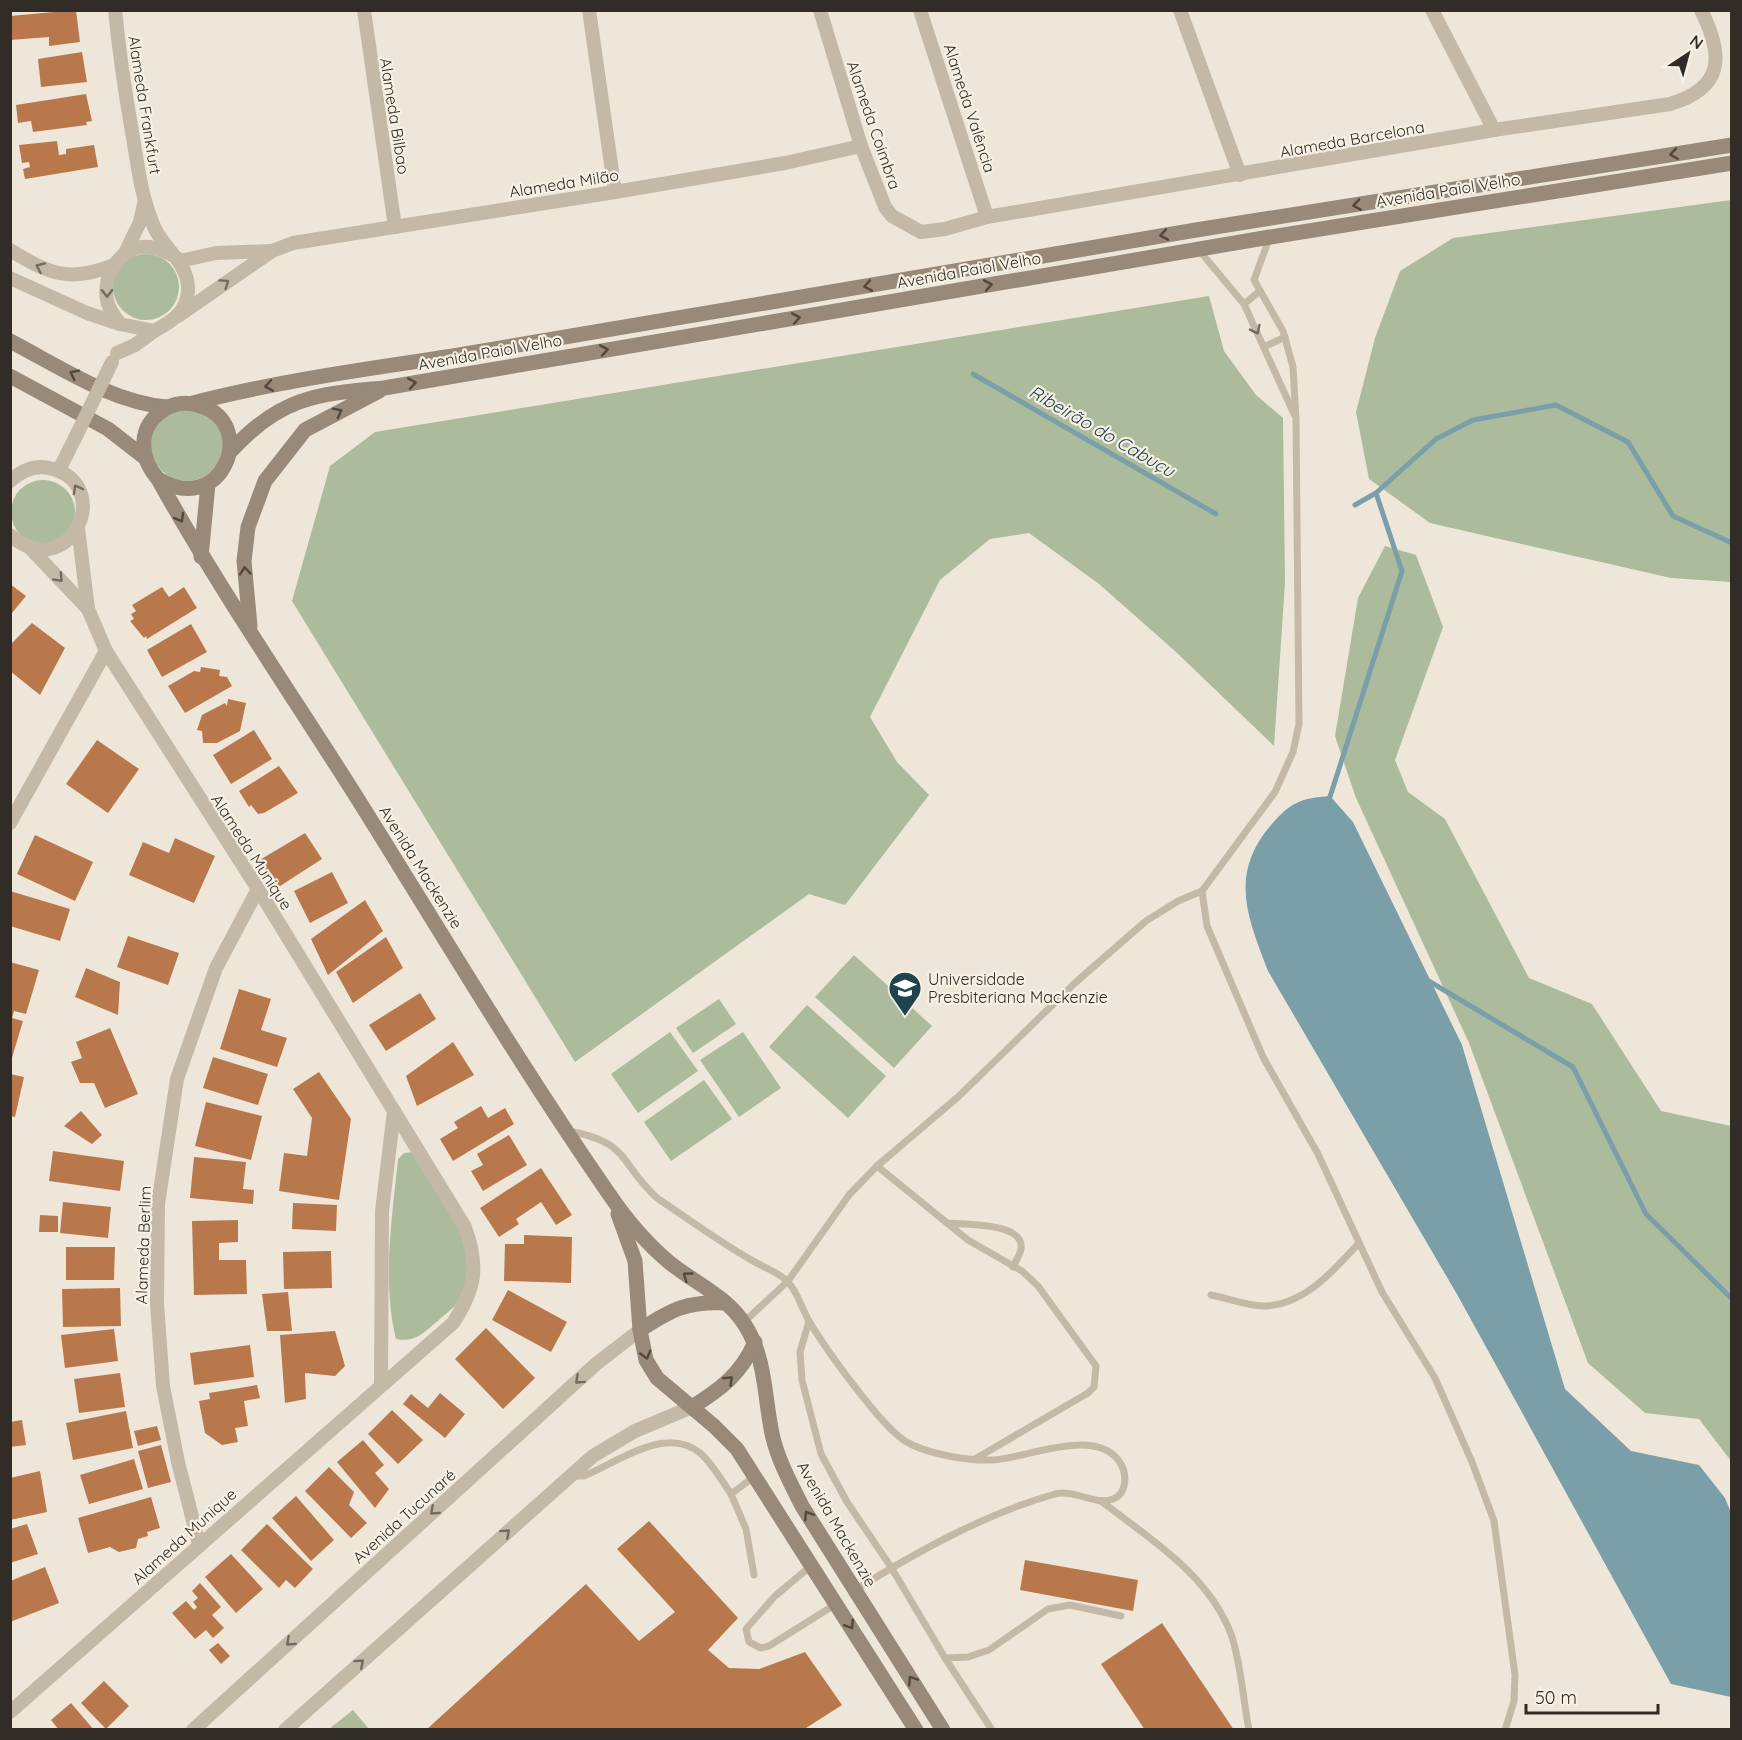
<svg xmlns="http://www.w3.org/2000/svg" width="1742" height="1740" viewBox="0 0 1742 1740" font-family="Quicksand,sans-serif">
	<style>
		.green { fill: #abbb9b }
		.water { fill: #7b9fa8 }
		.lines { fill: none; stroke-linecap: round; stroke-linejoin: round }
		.stream { stroke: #7b9fa8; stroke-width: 5 }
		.building { fill: #b9784c }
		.lane { stroke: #c4b9a6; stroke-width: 7 }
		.street { stroke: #c4b9a6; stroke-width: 14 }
		.secondary { stroke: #988978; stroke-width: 15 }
		.street-bridge { stroke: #c4b9a6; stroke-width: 14 }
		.oneway { stroke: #51483f }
		.oneway2 { stroke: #746b60 }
		.labels { text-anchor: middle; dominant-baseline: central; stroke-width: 4.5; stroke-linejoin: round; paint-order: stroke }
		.street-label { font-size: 16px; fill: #322c26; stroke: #f6f1e4 }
		.poi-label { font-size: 16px; fill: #322c26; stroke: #f6f1e4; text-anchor: start }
		.water-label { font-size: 18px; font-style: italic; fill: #20444e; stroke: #f6f1e4 }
	</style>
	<rect width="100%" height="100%" fill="#eee7d9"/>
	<g class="green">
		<polygon points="1731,200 1731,582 1671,578 1430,523 1369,479 1356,412 1375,338 1400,271 1453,238"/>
		<circle cx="146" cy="287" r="33"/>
		<polygon points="1209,296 1224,351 1256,395 1283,418 1285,583 1274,746 1176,652 1099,584 1029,533 990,539 940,580 870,717 897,762 929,795 845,905 809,894 575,1062 292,601 330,466 375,432"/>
		<circle cx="187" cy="445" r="36"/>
		<circle cx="43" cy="512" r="32"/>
		<polygon points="1385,546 1416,555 1443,627 1395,760 1408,792 1445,819 1529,978 1592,1004 1661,1111 1731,1126 1731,1461 1699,1419 1645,1413 1588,1363 1469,1043 1356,798 1335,736 1358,598"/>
		<polygon points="854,955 932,1026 894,1068 815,997"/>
		<polygon points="719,999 736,1024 693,1053 676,1028"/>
		<polygon points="807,1005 886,1076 848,1118 769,1047"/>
		<polygon points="670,1032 698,1071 638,1113 611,1074"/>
		<polygon points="743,1032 781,1088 739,1117 700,1060"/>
		<polygon points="704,1080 732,1119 671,1161 644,1122"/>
		<path d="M412,1152C437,1192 487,1247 462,1297C457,1306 446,1313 439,1320C424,1332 416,1343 396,1339C382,1281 392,1218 398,1159L404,1153Z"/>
		<polygon points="353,1710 369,1729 329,1729"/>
	</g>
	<path class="water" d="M1330,796L1353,822L1462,1045L1565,1389L1631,1451L1699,1465L1725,1498L1732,1515L1731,1697L1671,1684L1458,1296L1268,971C1247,917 1229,874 1271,825C1291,802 1301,798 1330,796Z"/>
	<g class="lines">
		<g class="stream">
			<polyline points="973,374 1216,514"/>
			<polyline points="1355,505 1376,493 1436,439 1473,420 1556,405 1628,442 1673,516 1732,543"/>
			<polyline points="1329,800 1402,571 1376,493"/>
			<polyline points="1427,980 1573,1067 1646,1214 1732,1299"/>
		</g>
	</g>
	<g class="building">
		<polygon points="76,10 80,42 49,46 49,37 10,40 10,16"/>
		<polygon points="82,52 87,82 41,87 38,59"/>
		<polygon points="86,94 92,121 86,122 87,125 33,132 31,121 18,123 16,105"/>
		<polygon points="57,141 59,155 66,154 66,149 94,145 98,167 25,179 23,169 30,167 29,162 22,163 19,145"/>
		<polygon points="10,584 26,596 12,613 10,612"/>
		<polygon points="162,587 169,597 184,587 197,608 147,639 146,636 144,638 130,621 134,619 131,614 136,611 132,605"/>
		<polygon points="32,623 65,648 40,695 10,671 10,645"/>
		<polygon points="191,624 207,652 162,677 147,650"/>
		<polygon points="201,667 220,670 219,676 227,677 232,686 185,713 168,686 194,671 200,672"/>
		<polygon points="228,699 246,703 240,731 217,743 203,743 202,731 197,730 202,715 225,703 227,706"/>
		<polygon points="254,730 272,759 231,784 213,755"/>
		<polygon points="97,740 139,769 108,813 66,784"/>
		<polygon points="279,766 298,793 264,813 258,814 251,805 249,807 239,791"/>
		<polygon points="305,833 322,859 277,888 258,861"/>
		<polygon points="35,835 93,862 75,901 17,874"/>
		<polygon points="175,838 215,856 194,903 129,875 143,842 169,853"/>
		<polygon points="332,872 348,903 310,923 294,891"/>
		<polygon points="10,891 70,909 60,941 10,926"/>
		<polygon points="365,900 383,931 328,975 311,939"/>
		<polygon points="128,936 179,953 168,985 117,967"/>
		<polygon points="386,937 403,968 353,1003 336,972"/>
		<polygon points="10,962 39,970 26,1014 14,1011 12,1018 23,1021 11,1061"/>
		<polygon points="86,968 120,982 118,1015 75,997"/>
		<polygon points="239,989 271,999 261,1030 287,1038 277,1067 220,1049"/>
		<polygon points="420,993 436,1019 386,1051 369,1025"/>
		<polygon points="110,1028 138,1094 105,1108 94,1083 80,1083 71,1062 82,1058 76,1042"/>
		<polygon points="453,1042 474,1075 417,1106 406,1076"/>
		<polygon points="213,1057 268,1074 258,1105 203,1088"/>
		<polygon points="319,1072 351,1119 339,1200 279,1191 284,1153 307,1156 312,1118 293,1089"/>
		<polygon points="10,1074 24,1077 15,1117 10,1116"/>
		<polygon points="206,1102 262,1116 251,1160 195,1146"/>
		<polygon points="481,1106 488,1118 505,1108 514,1124 453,1161 440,1139 458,1128 454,1122"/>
		<polygon points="81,1111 102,1135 92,1144 64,1126"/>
		<polygon points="509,1135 527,1165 483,1191 471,1171 483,1165 477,1154"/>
		<polygon points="53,1151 124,1161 120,1191 49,1181"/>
		<polygon points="194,1157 246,1162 243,1189 254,1190 253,1204 190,1198"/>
		<polygon points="541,1168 572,1215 556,1225 541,1202 516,1219 519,1224 499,1237 480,1208"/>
		<polygon points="63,1202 111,1207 108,1238 60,1233"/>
		<polygon points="293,1203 337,1205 336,1231 292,1229"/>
		<polygon points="40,1215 58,1216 58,1232 39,1232"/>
		<polygon points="238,1220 238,1242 219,1243 219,1260 246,1260 247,1294 194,1295 192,1221"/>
		<polygon points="524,1235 572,1237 571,1283 504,1281 505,1244 524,1244"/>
		<polygon points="66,1247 115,1247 114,1280 66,1280"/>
		<polygon points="331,1251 332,1288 284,1289 283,1252"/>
		<polygon points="120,1288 121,1326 63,1327 62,1289"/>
		<polygon points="508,1290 567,1322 551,1352 492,1320"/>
		<polygon points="288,1292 292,1331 267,1331 262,1294"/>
		<polygon points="486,1328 535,1378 503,1409 455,1359"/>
		<polygon points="114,1329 118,1361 65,1368 61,1335"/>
		<polygon points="335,1331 345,1366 335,1376 305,1373 306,1399 285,1403 280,1335"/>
		<polygon points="250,1345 254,1377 194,1385 190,1353"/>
		<polygon points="120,1373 125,1407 79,1413 74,1379"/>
		<polygon points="257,1385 260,1398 244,1401 248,1426 235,1428 238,1442 222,1445 205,1433 199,1401 210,1399 209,1393"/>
		<polygon points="440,1393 465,1414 445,1438 403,1404 411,1394 428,1408"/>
		<polygon points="392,1410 423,1440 398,1464 368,1434"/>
		<polygon points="126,1411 133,1448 73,1460 66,1423"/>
		<polygon points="22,1420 26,1445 10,1447 10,1422"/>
		<polygon points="157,1426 161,1440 138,1446 134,1431"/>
		<polygon points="363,1440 384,1465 375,1473 389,1489 375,1508 337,1462"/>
		<polygon points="161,1445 171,1482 148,1488 138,1451"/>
		<polygon points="134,1459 143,1489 89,1504 80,1475"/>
		<polygon points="329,1467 354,1492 349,1505 367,1523 351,1538 305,1491"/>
		<polygon points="40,1471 47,1512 10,1520 10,1478"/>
		<polygon points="296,1496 334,1540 311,1561 272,1518"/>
		<polygon points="151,1497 160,1528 147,1532 148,1536 138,1539 136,1548 119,1552 110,1547 88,1553 78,1518"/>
		<polygon points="649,1521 738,1618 708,1650 729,1668 759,1669 805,1652 842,1705 803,1730 426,1730 586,1584 639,1641 675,1612 617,1549"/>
		<polygon points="27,1524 38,1554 10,1563 10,1529"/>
		<polygon points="267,1524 313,1569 295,1588 286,1580 279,1588 241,1550"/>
		<polygon points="231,1554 263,1589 236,1613 205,1577"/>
		<polygon points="1025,1560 1138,1580 1133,1611 1020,1590"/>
		<polygon points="45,1567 59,1603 10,1622 10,1581"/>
		<polygon points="200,1583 221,1607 212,1615 224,1628 213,1638 206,1630 195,1639 172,1613 186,1601 194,1610 197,1607 193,1602 198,1598 192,1591"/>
		<polygon points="1162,1623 1234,1730 1145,1730 1101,1664"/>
		<polygon points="218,1643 230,1656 221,1664 209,1650"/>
		<polygon points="104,1681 129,1706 106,1729 81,1703"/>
		<polygon points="71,1703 94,1730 59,1730 51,1720"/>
	</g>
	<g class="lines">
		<g class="lane">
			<polyline points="1198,249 1244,304 1294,414"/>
			<polyline points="1244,304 1260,291"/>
			<polyline points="1264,347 1285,337"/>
			<polyline points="1202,891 1207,926 1263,1057 1318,1154 1382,1292 1435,1378 1472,1462 1494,1521 1515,1675 1514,1701 1505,1730"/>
			<path d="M569,1131C631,1143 618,1162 657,1198C687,1218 717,1240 748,1258C760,1266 777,1271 787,1281C797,1290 802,1309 809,1321C825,1348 880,1425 905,1441C926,1454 968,1461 993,1460C1028,1458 1098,1425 1121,1464C1127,1475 1127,1494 1113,1499C1094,1506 1075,1489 1055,1494C984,1514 917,1552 855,1590"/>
			<polyline points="877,1166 968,1240 1022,1271 1038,1286 1096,1366 1094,1387 1088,1393 975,1459"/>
			<path d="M947,1223C964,1225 1025,1222 1021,1249C1020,1255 1015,1262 1013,1267"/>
			<path d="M1211,1295C1228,1298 1249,1307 1267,1306C1306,1303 1333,1271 1358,1244"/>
			<polyline points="809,1321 800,1352 802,1380 821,1454 847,1502 891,1567 945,1658 992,1730"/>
			<polyline points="744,1322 788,1281 849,1195 877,1166 959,1096 1076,982 1146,921 1178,901 1202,891 1275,792 1293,752 1299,724 1296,419 1293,367 1283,331 1254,280 1269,239"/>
			<path d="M572,1476H584C618,1462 665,1425 700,1453C712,1463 722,1481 731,1494"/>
			<path d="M1101,1501C1150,1539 1208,1574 1231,1634C1241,1662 1243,1700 1249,1730"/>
			<polyline points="812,1565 775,1596 746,1629 749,1642 761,1648 769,1646 836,1604"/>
			<polyline points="754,1575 746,1529 731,1494 755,1476"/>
			<polyline points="945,1658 968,1657 989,1650 1048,1609 1070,1605 1121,1616"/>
		</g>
		<g class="street">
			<path d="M115,10C119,51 125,92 132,132C138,166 141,198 155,229C166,251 190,265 188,292C186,313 171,322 154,331L120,324C115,317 108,308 107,300C102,274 122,244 150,247C159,248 168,253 176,257"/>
			<polyline points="364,10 395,227"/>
			<polyline points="589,10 615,192"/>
			<path d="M820,10L861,146L885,207L892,216L921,232L945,229L987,217L1494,130L1670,104C1724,88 1724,56 1701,10"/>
			<polyline points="920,10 987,217"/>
			<polyline points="1180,10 1240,175"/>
			<polyline points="1432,10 1494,130"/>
			<path d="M10,250C49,274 70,283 114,265"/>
			<polyline points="126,251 140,222 144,204"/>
			<polyline points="180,261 216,253 272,251"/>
			<polyline points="10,278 87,313 120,324"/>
			<polyline points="178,316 272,251 293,243 615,192 785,163 861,146"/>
			<polyline points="117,353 135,345 154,331"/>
			<polyline points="59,470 79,430"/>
			<path d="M10,481C22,470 37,464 53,469C116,487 68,586 10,535"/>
			<polyline points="30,548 88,609"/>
			<polyline points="10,823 106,651"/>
			<polyline points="381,1384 382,1211 394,1111"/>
			<polyline points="199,1544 178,1462 163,1386 157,1304 158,1204 177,1079 216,968 258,889"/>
			<path d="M10,1712L453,1323C476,1288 479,1266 465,1227L258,889L106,651L88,609L78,528"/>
			<polyline points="193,1730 596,1364 640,1330"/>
			<polyline points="285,1730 593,1456 635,1431 692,1407"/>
		</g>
		<g class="secondary">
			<path d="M10,341C60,367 111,402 167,407"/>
			<polyline points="10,376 108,429 144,457"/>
			<path d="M193,403C278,381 366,369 453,356L1196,230L1732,145"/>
			<path d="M230,452C279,398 314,394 384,388L1270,237L1732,163"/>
			<path d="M158,479C222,518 259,425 201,406C189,402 176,402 165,409C137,426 139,457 158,479C218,587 288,689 354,793C438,927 519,1064 609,1194C626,1219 646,1243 670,1263C695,1283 728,1297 745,1325C767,1360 764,1400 773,1438C779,1462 791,1484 802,1506L943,1730"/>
			<polyline points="201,557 208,484"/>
			<polyline points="250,626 244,561 248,527 265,481 305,430 379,391"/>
			<polyline points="618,1214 635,1261 640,1330 646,1360 657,1378 714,1426 737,1449 916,1730"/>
			<path d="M640,1330C672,1309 688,1301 726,1303"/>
			<path d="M692,1407C721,1389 741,1374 755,1342"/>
		</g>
		<polyline class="street-bridge" points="79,430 112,362"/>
	</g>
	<defs><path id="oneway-chevron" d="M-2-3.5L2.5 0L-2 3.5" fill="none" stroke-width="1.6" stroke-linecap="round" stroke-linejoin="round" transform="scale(1.5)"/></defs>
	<g class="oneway">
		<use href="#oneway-chevron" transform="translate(1674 154) rotate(171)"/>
		<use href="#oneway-chevron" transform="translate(1357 205) rotate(171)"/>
		<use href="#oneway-chevron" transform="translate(1164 235) rotate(170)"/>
		<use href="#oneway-chevron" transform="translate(988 285) rotate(-10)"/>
		<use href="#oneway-chevron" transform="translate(868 286) rotate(170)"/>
		<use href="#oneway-chevron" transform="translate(796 318) rotate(-10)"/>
		<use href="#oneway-chevron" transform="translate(604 350) rotate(-10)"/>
		<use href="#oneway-chevron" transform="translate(74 374) rotate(-153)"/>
		<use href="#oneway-chevron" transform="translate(412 383) rotate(-10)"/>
		<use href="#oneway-chevron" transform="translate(269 386) rotate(170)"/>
		<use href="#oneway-chevron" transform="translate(338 412) rotate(-28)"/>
		<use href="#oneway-chevron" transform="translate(180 518) rotate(61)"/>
		<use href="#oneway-chevron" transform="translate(245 571) rotate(-95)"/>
		<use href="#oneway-chevron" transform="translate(687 1276) rotate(-144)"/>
		<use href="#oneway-chevron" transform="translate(646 1355) rotate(74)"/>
		<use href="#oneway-chevron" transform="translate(729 1380) rotate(-44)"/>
		<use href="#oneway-chevron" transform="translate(808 1515) rotate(-122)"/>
		<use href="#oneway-chevron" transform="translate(850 1625) rotate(58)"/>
		<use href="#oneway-chevron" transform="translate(912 1680) rotate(-123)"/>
	</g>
	<g class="oneway2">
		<use href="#oneway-chevron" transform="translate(40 267) rotate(-156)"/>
		<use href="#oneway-chevron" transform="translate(225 283) rotate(-35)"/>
		<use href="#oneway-chevron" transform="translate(107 293) rotate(89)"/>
		<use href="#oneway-chevron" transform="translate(1256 330) rotate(64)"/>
		<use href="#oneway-chevron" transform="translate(77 489) rotate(-119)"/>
		<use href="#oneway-chevron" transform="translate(59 578) rotate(47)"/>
		<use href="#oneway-chevron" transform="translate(579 1380) rotate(138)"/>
		<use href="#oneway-chevron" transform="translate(434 1511) rotate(138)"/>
		<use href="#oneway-chevron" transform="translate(506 1533) rotate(-42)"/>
		<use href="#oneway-chevron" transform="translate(290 1642) rotate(138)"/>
		<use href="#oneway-chevron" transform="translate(360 1663) rotate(-42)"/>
	</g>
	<defs>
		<g id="university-pin" transform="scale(1.725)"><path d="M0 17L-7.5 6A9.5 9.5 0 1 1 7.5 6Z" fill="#20444e" stroke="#f6f1e4"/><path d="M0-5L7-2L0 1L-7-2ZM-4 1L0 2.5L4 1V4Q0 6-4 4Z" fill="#fff"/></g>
	</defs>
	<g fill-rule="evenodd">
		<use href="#university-pin" x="905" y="988"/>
	</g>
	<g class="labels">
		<g class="street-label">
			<text transform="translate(145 105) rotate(81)">Alameda Frankfurt</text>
			<text transform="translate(970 108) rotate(72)">Alameda Valência</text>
			<text transform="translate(395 116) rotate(81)">Alameda Bilbao</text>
			<text transform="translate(874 125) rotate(71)">Alameda Coimbra</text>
			<text transform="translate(1352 139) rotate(-10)">Alameda Barcelona</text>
			<text transform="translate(564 183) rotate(-9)">Alameda Milão</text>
			<text transform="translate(1448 190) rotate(-9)">Avenida Paiol Velho</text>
			<text transform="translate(969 270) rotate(-10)">Avenida Paiol Velho</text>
			<text transform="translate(490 352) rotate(-10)">Avenida Paiol Velho</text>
			<text transform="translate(252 852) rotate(57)">Alameda Munique</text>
			<text transform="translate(421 867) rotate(58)">Avenida Mackenzie</text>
			<text transform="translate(143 1245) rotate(-88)">Alameda Berlim</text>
			<text transform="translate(404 1516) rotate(-42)">Avenida Tucunaré</text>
			<text transform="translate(837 1524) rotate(60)">Avenida Mackenzie</text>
			<text transform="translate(184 1536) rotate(-42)">Alameda Munique</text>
		</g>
		<g class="poi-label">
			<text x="928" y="979">Universidade<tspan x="928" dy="18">Presbiteriana Mackenzie</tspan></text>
		</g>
		<g class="water-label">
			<text transform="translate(1102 431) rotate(30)">Ribeirão do Cabuçu</text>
		</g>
	</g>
	<rect width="1742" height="1740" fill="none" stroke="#322c26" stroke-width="24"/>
	<g transform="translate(1688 54) rotate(36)" stroke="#f6f1e4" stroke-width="4.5" paint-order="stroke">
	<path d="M0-4.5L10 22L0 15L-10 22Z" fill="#322c26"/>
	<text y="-9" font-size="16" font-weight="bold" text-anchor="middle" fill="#322c26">N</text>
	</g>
	<path d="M1526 1704v9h132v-9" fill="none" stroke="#322c26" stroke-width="3"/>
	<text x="1535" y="1704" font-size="18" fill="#322c26" stroke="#f6f1e4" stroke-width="4.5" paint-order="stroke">50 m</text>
</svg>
